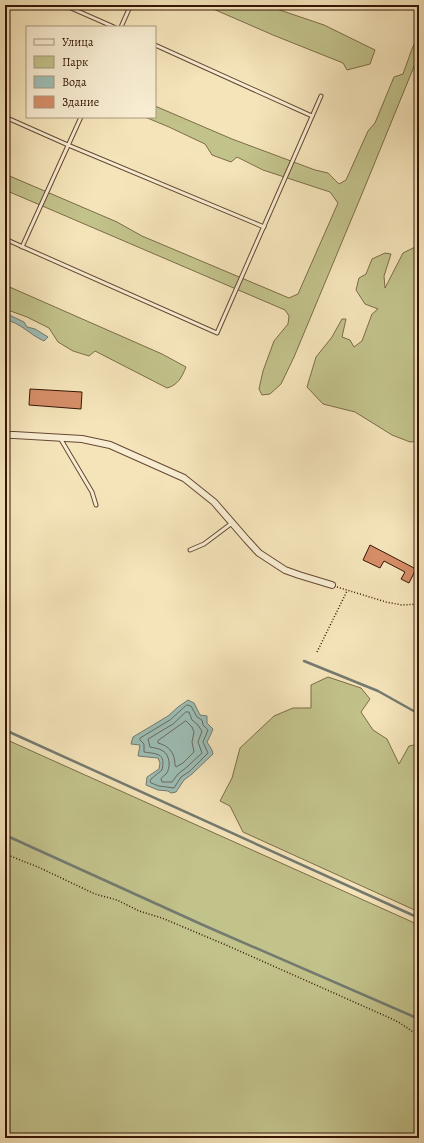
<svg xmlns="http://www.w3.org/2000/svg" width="424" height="1143" viewBox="0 0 424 1143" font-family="Alegreya,serif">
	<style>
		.green { fill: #c2c28b; stroke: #7c6c48 }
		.water { fill: #9dbeb6; stroke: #737a70 }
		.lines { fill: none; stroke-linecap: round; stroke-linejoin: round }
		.shore { stroke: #696a5e; stroke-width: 1 }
		.stream { stroke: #737a70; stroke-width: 2.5 }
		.building { fill: #d68e68; stroke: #351506 }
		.lane-casing { stroke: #654933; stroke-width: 5 }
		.street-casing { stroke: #654933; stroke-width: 8 }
		.path { stroke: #351506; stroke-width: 1.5; stroke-dasharray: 1 2; stroke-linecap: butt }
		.lane { stroke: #f8edd2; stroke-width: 3 }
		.street { stroke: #f8edd2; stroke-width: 6 }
	</style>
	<rect width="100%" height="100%" fill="#f5e4ba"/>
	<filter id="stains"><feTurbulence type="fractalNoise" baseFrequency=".005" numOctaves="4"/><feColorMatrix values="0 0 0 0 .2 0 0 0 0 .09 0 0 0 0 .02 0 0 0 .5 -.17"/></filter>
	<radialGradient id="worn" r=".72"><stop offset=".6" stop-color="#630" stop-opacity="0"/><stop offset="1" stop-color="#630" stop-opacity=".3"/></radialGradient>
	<g class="green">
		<polygon points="204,5 265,5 324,25 375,50 370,64 347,70 343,63 273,35"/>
		<polygon points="419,33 419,59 415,64 364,189 294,357 281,384 270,394 262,395 259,389 263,371 274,341 288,324 289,316 285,310 5,190 5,174 117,222 142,236 289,298 298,294 338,203 330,192 263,170 237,157 231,162 212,155 205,144 169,127 145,117 155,117 155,106 232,139 315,170 328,173 339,184 346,180 368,131 375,123 394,77 403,74 412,49"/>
		<polygon points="419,245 419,441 410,442 392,435 355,412 323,404 307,387 316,357 332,337 342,319 346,319 342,337 350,340 354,347 362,341 372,314 378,309 365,304 356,290 359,278 366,274 372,259 385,253 391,254 384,276 385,288 403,253"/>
		<path d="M5,285L162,354L186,367C182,377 178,385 167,388L95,351L89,356L73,351L58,342L49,328L27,317L5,309Z"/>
		<polygon points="328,677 361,688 370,699 361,712 373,730 387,739 399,764 409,746 419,744 419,912 243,832 230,806 220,801 232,778 240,748 274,716 293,708 311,708 311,685"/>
		<polygon points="5,739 419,925 419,1138 5,1138"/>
	</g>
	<g class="water">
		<path d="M5,313L24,322L27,327L35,329L48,337L44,341C30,335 20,322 5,320Z"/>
		<polygon points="188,700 194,703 200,715 207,716 207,723 213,729 210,736 207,742 212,750 213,754 192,774 184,780 176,792 171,793 168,791 158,790 146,785 147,777 159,769 160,763 158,758 138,756 140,745 131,744 133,737 168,716 178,707"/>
	</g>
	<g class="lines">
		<g class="shore">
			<path d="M187,705L191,706L197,717L202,720L203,725L208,730L203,742L208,753L190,771L181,777L174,788L159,786L151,783L150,781L151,779L162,770C166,753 157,754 144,752V744L140,740V738L170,720Z"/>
			<path d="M186,712H189L192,720L197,724L202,731L198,742L202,753L187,767L178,774L172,782H162L161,779C161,778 165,775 166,774C171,768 170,755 163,751C159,748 154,748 150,747L148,739L173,724Z"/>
			<path d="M186,721L192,727L194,732L192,742L194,752L183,763L176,767L175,765C175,754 170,746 158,743V741Z"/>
		</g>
		<g class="stream">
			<polyline points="304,661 378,691 419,714"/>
			<polyline points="5,730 419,918"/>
			<polyline points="5,835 203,925 419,1019"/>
		</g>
	</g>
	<g class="building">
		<polygon points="30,389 82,392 81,409 29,405"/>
		<polygon points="370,545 416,569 409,583 401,579 405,572 384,561 380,568 363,560"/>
	</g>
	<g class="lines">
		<g class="lane-casing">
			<g id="lane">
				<polyline points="64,5 114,27"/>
				<polyline points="121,27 129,9"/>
				<polyline points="155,45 312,116"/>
				<polyline points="5,117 68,145 264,227"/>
				<polyline points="5,239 217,333 321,96"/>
				<polyline points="22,247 81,117"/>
				<polyline points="60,438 92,492 96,505"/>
				<polyline points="190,550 204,544 232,523"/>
			</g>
		</g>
		<g class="street-casing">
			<polyline id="street" points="5,435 14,435 82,439 110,445 184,478 214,502 247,540 259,553 285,570 299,575 332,585"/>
		</g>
		<g class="path">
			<polyline points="337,587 386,602 402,605 419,604"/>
			<polyline points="317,652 347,591"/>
			<polyline points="5,854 38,867 95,894 117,900 139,911 162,918 226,945 390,1018 400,1023 419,1036"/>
		</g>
		<use href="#lane" class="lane"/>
		<use href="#street" class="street"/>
	</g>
	<rect width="424" height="1143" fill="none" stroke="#f5e4ba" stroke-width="20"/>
	<rect x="6" y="6" width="412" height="1131" fill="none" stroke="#351506" stroke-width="2"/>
	<rect x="10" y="10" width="404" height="1123" fill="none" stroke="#351506"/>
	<rect x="26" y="26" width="130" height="92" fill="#f8edd2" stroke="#aa9780"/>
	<rect x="34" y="39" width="20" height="6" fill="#f8edd2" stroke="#aa9780"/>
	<text x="62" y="46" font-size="12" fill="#351506">Улица</text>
	<rect x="34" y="56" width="20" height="12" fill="#c2c28b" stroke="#aa9780"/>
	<text x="62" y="66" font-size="12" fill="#351506">Парк</text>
	<rect x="34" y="76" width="20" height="12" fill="#9dbeb6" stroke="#aa9780"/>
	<text x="62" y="86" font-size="12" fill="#351506">Вода</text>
	<rect x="34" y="96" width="20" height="12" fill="#d68e68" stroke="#aa9780"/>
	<text x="62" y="106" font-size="12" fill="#351506">Здание</text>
	<rect width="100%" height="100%" filter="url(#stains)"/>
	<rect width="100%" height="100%" fill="url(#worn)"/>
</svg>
